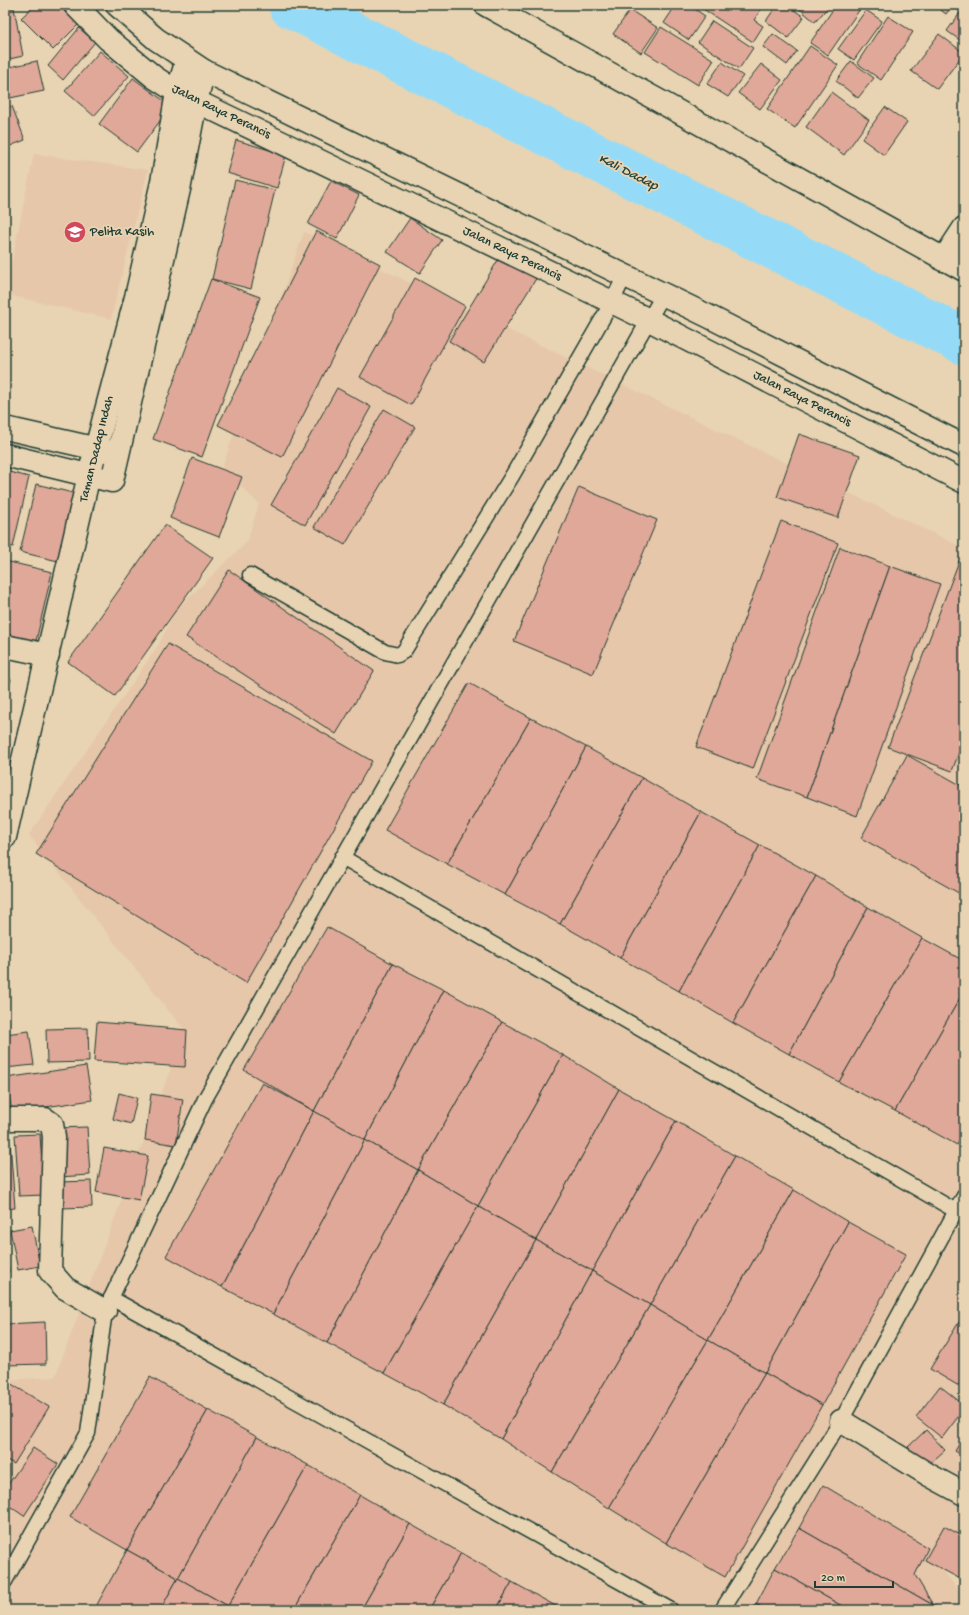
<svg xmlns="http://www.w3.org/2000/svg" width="969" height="1615" viewBox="0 0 969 1615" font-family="'Gochi Hand',sans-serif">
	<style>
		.built { fill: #e6c7aa }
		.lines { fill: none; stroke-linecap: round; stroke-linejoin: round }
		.river { stroke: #95dbf7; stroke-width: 47 }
		.building { fill: #e0a898; stroke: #1f3d34 }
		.lane-casing { stroke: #1f3d34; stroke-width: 17 }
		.street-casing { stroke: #1f3d34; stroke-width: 25 }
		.secondary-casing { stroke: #1f3d34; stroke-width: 25 }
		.lane { stroke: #e8d4b2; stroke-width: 14 }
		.street { stroke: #e8d4b2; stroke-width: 22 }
		.secondary { stroke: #e8d4b2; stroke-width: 22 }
		.labels { text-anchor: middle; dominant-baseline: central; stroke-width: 3.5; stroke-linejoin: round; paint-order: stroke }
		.street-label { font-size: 13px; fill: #1f3d34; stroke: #e8d4b2 }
		.poi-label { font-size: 13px; fill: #1f3d34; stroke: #e8d4b2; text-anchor: start }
		.water-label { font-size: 14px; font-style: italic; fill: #25453e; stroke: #e8d4b2 }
	</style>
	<rect width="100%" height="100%" fill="#e8d4b2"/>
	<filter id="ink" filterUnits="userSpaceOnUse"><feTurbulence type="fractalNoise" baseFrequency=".025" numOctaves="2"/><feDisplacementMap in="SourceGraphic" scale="8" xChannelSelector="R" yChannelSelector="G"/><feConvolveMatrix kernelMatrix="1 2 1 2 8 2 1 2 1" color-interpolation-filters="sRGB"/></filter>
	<g filter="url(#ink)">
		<g class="built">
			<polygon points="34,154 148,170 111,319 5,294"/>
			<polygon points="304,232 964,548 964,764 945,817 964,827 964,1559 941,1568 964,1597 964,1604 961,1610 5,1610 5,1380 55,1377 185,1031 29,835 159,644 175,611 247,542 259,504 222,468"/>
		</g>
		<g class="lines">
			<polyline class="river" points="292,5 964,341"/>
		</g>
		<g class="building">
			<polygon points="35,5 58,5 78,25 53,50 21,18"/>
			<polygon points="676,5 689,5 705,16 689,40 664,23"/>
			<polygon points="697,5 764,5 754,20 763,26 753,42"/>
			<polygon points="777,5 787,5 804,17 788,38 766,21"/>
			<polygon points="795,5 830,5 815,22"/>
			<polygon points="836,5 855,5 860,9 828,55 810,43"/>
			<polygon points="934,5 953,5 946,14"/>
			<polygon points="14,8 23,56 5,60 5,10"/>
			<polygon points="630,10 658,28 641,53 613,34"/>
			<polygon points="866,10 882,21 854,60 838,49"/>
			<polygon points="960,13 964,16 964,43 947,31"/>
			<polygon points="888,16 913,32 881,80 857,63"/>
			<polygon points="712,21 753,48 739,69 698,42"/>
			<polygon points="661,27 714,60 698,85 645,52"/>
			<polygon points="79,28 95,42 63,80 48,66"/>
			<polygon points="773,34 797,51 787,65 763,47"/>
			<polygon points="939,34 964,53 937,89 911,71"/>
			<polygon points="810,46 838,65 795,128 767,109"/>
			<polygon points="100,51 129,76 94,116 65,91"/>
			<polygon points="37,61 44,91 5,99 5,68"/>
			<polygon points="851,61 874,78 858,98 836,81"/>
			<polygon points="722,62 743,76 728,97 707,84"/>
			<polygon points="761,64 782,80 760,109 738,93"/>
			<polygon points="133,78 171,106 137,152 99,124"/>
			<polygon points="831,92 869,120 844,155 806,127"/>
			<polygon points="12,106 25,140 5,148 5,109"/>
			<polygon points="885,107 907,122 884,155 862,139"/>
			<polygon points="236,140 286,155 277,188 227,173"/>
			<polygon points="235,180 275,190 251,289 212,279"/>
			<polygon points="331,181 359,195 337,239 308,224"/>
			<polygon points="410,218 442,240 420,273 387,252"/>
			<polygon points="316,231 380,264 282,457 218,425"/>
			<polygon points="501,255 537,277 484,362 449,341"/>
			<polygon points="415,278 465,306 411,405 360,377"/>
			<polygon points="211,279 260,297 202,457 153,439"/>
			<polygon points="337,388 371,407 305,525 271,505"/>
			<polygon points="384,409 415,427 345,545 314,527"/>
			<polygon points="799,434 860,455 838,518 777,497"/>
			<polygon points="192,458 242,477 219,537 170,518"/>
			<polygon points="5,471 29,477 13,547 5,545"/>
			<polygon points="36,484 73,493 58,561 20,552"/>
			<polygon points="579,487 657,520 593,674 514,641"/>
			<polygon points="781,521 838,543 753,769 696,747"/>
			<polygon points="165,525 213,558 115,696 68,662"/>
			<polygon points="840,547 890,566 807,797 757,779"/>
			<polygon points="964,548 964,739 952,771 888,747"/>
			<polygon points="5,561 52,572 36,641 5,634"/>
			<polygon points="890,566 940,584 857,816 807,797"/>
			<polygon points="229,570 374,671 336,734 186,637"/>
			<polygon points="168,644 372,761 246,983 36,854"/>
			<polygon points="5,678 11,679 5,703"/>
			<polygon points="469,683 531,718 447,864 385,830"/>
			<polygon points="531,718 586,747 505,895 447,864"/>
			<polygon points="586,747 642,778 560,924 505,895"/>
			<polygon points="907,755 964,787 964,896 861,838"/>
			<polygon points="642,778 701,812 620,958 560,924"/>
			<polygon points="701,812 760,845 679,991 620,958"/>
			<polygon points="760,845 816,876 733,1023 679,991"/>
			<polygon points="816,876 868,907 789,1054 733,1023"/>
			<polygon points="868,907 922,938 839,1082 789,1054"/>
			<polygon points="327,927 393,964 314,1111 244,1070"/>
			<polygon points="922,938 964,961 964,991 895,1111 839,1082"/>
			<polygon points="393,964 444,990 365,1140 314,1111"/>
			<polygon points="444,990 502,1022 418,1170 365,1140"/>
			<polygon points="964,991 964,1133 957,1145 895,1111"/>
			<polygon points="97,1022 187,1030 185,1067 94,1061"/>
			<polygon points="502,1022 563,1055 478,1206 418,1170"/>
			<polygon points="88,1028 89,1062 47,1063 46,1029"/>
			<polygon points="29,1031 34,1065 5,1068 5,1034"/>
			<polygon points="563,1055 619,1089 536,1240 478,1206"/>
			<polygon points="86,1066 92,1100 12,1112 6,1078"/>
			<polygon points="262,1083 314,1111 222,1287 166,1256"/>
			<polygon points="619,1089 676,1121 592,1271 536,1240"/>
			<polygon points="119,1093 137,1098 131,1124 113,1119"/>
			<polygon points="151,1094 183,1099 176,1145 145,1140"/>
			<polygon points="314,1111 365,1140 273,1314 222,1287"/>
			<polygon points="676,1121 735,1156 650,1305 592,1271"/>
			<polygon points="87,1127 90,1175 59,1177 56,1128"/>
			<polygon points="40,1134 44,1195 19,1196 15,1135"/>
			<polygon points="365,1140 418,1170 327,1343 273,1314"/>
			<polygon points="10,1142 15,1208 5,1209 5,1143"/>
			<polygon points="104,1148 148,1156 139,1200 96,1192"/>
			<polygon points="735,1156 794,1190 708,1340 650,1305"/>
			<polygon points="418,1170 478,1206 384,1373 327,1343"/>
			<polygon points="91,1181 92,1207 60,1208 59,1182"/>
			<polygon points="794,1190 848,1222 765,1373 708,1340"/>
			<polygon points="478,1206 536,1240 443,1405 384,1373"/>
			<polygon points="848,1222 906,1254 822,1405 765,1373"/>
			<polygon points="32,1226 40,1266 18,1270 10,1230"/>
			<polygon points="536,1240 592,1271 501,1439 443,1405"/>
			<polygon points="5,1252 9,1272 5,1273"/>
			<polygon points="592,1271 650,1305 552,1472 501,1439"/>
			<polygon points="650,1305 708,1340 609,1508 552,1472"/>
			<polygon points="45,1322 46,1364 5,1365 5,1324"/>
			<polygon points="959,1322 964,1324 964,1389 930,1369"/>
			<polygon points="708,1340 765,1373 666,1543 609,1508"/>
			<polygon points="765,1373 822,1405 725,1577 666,1543"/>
			<polygon points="150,1377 208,1410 127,1550 70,1517"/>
			<polygon points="5,1380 49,1407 14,1464 5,1459"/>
			<polygon points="940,1386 964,1405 964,1409 942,1438 916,1417"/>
			<polygon points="208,1410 257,1437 178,1578 127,1550"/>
			<polygon points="926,1430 945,1450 926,1467 908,1447"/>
			<polygon points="257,1437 308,1465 228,1606 178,1578"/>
			<polygon points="961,1441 964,1443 964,1456 955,1451"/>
			<polygon points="33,1448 58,1464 24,1516 5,1503 5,1489"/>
			<polygon points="308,1465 360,1495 294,1610 236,1610 228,1606"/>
			<polygon points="823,1485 928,1548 915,1575 933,1605 799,1528"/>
			<polygon points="360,1495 410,1524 361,1610 294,1610"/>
			<polygon points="410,1524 461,1553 429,1610 361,1610"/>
			<polygon points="944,1526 964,1537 964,1581 925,1560"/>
			<polygon points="799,1528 933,1605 942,1610 849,1610 775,1568"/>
			<polygon points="127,1550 178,1578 160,1610 94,1610"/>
			<polygon points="461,1553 512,1582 496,1610 429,1610"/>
			<polygon points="775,1568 849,1610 766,1610 756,1604"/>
			<polygon points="178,1578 228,1606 226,1610 160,1610"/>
			<polygon points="512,1582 563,1610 496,1610"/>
			<polygon points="756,1604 766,1610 752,1610"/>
		</g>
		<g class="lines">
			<g class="lane-casing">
				<g id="lane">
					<polyline points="250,575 385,652 398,655 404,651 512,476 612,302 625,275"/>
					<polyline points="342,857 956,1211"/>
					<polyline points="111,1298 671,1610"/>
					<polyline points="5,1581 88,1433 105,1311 205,1099 663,295"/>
					<polyline points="722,1610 841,1421 964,1196"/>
				</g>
			</g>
			<g class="street-casing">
				<g id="street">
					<polyline points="486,5 964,270"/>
					<polyline points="943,260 964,228"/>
					<polyline points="5,428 111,452"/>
					<polyline points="5,455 112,481 180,185 196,101 204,71"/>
					<polyline points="5,646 48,655"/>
					<polyline points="5,837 89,475 136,297 162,182 177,92 187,60"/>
					<polyline points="5,1119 45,1119 52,1124 54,1137 50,1271 65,1288 105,1311"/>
					<polyline points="841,1421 929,1475 964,1494"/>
				</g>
			</g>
			<g class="secondary-casing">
				<g id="secondary">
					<polyline points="75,5 108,39 154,77 177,92 649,320 964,482"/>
					<polyline points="117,5 156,39 204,71 708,316 964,446"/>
				</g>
			</g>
			<use href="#lane" class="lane"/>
			<use href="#street" class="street"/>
			<use href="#secondary" class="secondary"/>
		</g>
	</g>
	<defs>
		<g id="school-disc" transform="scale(1.15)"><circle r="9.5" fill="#d1495b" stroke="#e8d4b2"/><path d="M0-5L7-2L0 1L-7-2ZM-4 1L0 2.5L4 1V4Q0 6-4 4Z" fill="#fff"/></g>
	</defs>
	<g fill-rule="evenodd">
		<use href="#school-disc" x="75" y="232"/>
	</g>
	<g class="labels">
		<g class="street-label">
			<text transform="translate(221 112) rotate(26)">Jalan Raya Perancis</text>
			<text transform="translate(512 254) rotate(26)">Jalan Raya Perancis</text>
			<text transform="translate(802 399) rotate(27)">Jalan Raya Perancis</text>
			<text transform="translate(97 449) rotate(-76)">Taman Dadap Indah</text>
		</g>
		<g class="poi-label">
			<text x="90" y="232">Pelita Kasih</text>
		</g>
		<g class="water-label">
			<text transform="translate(628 173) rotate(27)">Kali Dadap</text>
		</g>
	</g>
	<rect width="969" height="1615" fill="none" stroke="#e8d4b2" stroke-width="20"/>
	<rect x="10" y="10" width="949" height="1595" fill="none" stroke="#1f3d34" stroke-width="1.5" filter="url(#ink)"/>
	<path d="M815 1581v6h78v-6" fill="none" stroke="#1f3d34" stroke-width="2"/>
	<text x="821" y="1581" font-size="12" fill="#1f3d34" stroke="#e8d4b2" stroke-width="3" paint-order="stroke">20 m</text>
</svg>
